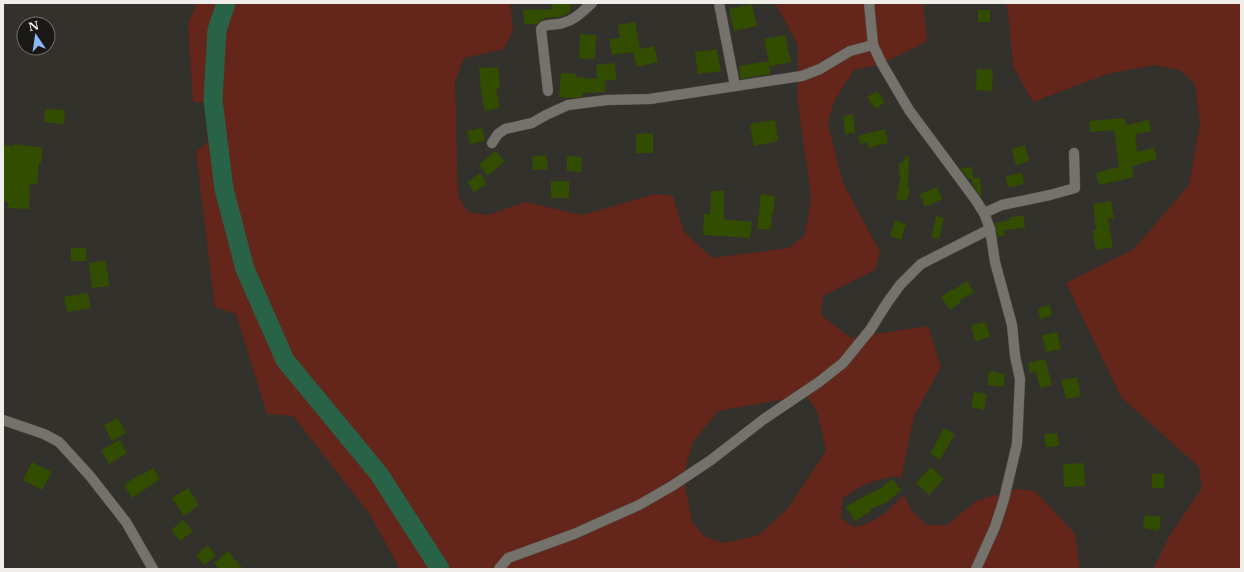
<svg xmlns="http://www.w3.org/2000/svg" width="1244" height="572" viewBox="0 0 1244 572" font-family="'Libre Baskerville',serif">
	<style>
		.green { fill: #64251a; fill-rule: evenodd }
		.lines { fill: none; stroke-linecap: round; stroke-linejoin: round }
		.river { stroke: #286348; stroke-width: 19 }
		.building { fill: #324d00 }
		.minor-casing { stroke: #4e4c47; stroke-width: 11 }
		.minor { stroke: #74726b; stroke-width: 10 }
	</style>
	<rect width="100%" height="100%" fill="#33312b"/>
	<g class="green">
		<path d="M197,3H510L513,30L504,49L464,58L455,81L458,196L468,212L488,215L525,202L582,215L655,194L673,196L684,232L712,258L789,248L805,235L811,197L798,103V45L775,3H923L927,41L882,64L854,70L833,103L828,125L843,183L880,252L875,270L823,296L821,315L851,338L928,326L941,367L914,416L901,479L897,476C874,480 861,484 842,499L841,518L854,527L867,524L885,513L904,495L912,511L926,525H947L976,501L1016,489L1035,491L1075,534L1080,569H859L850,567L844,569H400L369,513L293,416L267,414L236,314L215,307L196,152L208,142L204,102H193L188,24ZM806,395L817,411L826,451L788,508L759,535L724,543L705,537L692,522L684,481L687,462L693,442L718,411Z"/>
		<polygon points="1005,3 1241,3 1241,569 1153,569 1169,537 1202,488 1199,467 1121,397 1066,283 1134,249 1189,185 1200,124 1195,84 1180,70 1154,65 1107,74 1033,102 1013,66 1008,9"/>
	</g>
	<g class="lines">
		<polyline class="river" points="226,3 217,30 213,100 224,189 245,269 285,360 379,474 440,569"/>
	</g>
	<g class="building">
		<polygon points="552,3 570,3 570,13 559,17 544,18 544,19 537,24 524,24 523,10 552,9"/>
		<polygon points="752,4 757,26 734,31 729,9"/>
		<rect x="978" y="10" width="12" height="12"/>
		<polygon points="635,22 640,49 654,46 658,62 637,67 633,52 612,55 609,39 620,38 618,25"/>
		<polygon points="580,34 596,35 595,59 579,58"/>
		<polygon points="785,35 791,62 770,66 764,39"/>
		<polygon points="717,49 721,71 698,74 695,52"/>
		<polygon points="769,61 770,74 741,79 739,66"/>
		<polygon points="615,63 616,80 605,81 605,92 583,93 582,97 573,98 559,97 561,73 577,74 576,77 597,79 596,65"/>
		<polygon points="498,67 500,88 496,89 500,108 485,111 481,91 479,68"/>
		<polygon points="977,69 993,70 992,91 976,90"/>
		<polygon points="877,91 885,102 876,109 867,97"/>
		<polygon points="45,109 65,110 64,124 44,122"/>
		<polygon points="853,114 855,133 845,134 843,116"/>
		<polygon points="1125,118 1126,125 1149,120 1151,131 1135,134 1137,152 1154,148 1157,159 1132,166 1134,177 1099,185 1096,173 1119,167 1114,130 1090,132 1089,121"/>
		<polygon points="775,120 778,141 754,146 750,124"/>
		<polygon points="482,128 485,141 470,144 467,131"/>
		<polygon points="885,129 888,143 868,148 867,142 860,144 858,136"/>
		<polygon points="653,133 653,153 636,153 636,134"/>
		<polygon points="14,144 43,148 41,163 39,163 37,184 30,184 29,209 8,208 8,202 3,202 3,192 4,192 3,145 14,146"/>
		<polygon points="1025,145 1029,161 1016,165 1012,149"/>
		<polygon points="495,151 505,161 488,176 479,165"/>
		<polygon points="546,155 548,169 533,170 532,157"/>
		<polygon points="567,156 582,157 581,172 567,171"/>
		<polygon points="905,156 909,157 908,188 910,189 907,201 896,199 901,175 899,175 899,163 903,163"/>
		<polygon points="972,167 973,178 980,178 982,198 972,184 972,179 969,179 960,168"/>
		<polygon points="480,173 487,184 474,192 467,182"/>
		<polygon points="1022,173 1024,184 1008,187 1006,176"/>
		<rect x="551" y="181" width="18" height="17"/>
		<polygon points="937,187 942,199 925,207 920,194"/>
		<polygon points="711,191 724,191 724,219 752,222 750,238 703,235 704,214 710,214"/>
		<polygon points="761,194 775,196 773,213 772,213 771,229 757,229"/>
		<polygon points="1111,201 1114,218 1108,219 1113,247 1096,250 1092,231 1096,230 1093,204"/>
		<polygon points="936,216 944,218 939,239 931,237"/>
		<polygon points="1024,216 1025,228 1004,230 1005,235 998,237 995,223 1010,220 1010,217"/>
		<polygon points="895,220 906,224 901,240 890,236"/>
		<rect x="71" y="248" width="15" height="13"/>
		<polygon points="106,261 109,286 92,288 89,263"/>
		<polygon points="967,281 974,292 960,300 961,302 950,310 941,297 952,289 953,290"/>
		<polygon points="88,293 91,308 67,312 64,297"/>
		<polygon points="1050,305 1052,316 1040,319 1038,308"/>
		<polygon points="986,322 990,337 975,341 971,325"/>
		<polygon points="1057,332 1061,349 1046,352 1042,335"/>
		<polygon points="1045,359 1052,385 1040,388 1036,371 1030,373 1028,363"/>
		<polygon points="989,371 1005,374 1003,387 987,385"/>
		<polygon points="1077,377 1081,396 1066,399 1061,380"/>
		<polygon points="974,392 987,394 984,410 971,407"/>
		<polygon points="118,418 126,433 112,441 104,425"/>
		<polygon points="944,428 955,434 940,460 930,454"/>
		<polygon points="1057,433 1059,446 1046,447 1044,434"/>
		<polygon points="120,440 127,453 109,464 101,450"/>
		<polygon points="32,462 52,472 42,490 23,480"/>
		<polygon points="1084,463 1085,486 1064,487 1063,464"/>
		<polygon points="931,467 944,479 929,495 916,483"/>
		<polygon points="153,468 160,479 132,498 124,485 140,474 141,475"/>
		<polygon points="1164,473 1164,488 1152,488 1152,474"/>
		<polygon points="892,479 901,490 886,503 870,509 871,511 855,521 846,507 870,493 880,489"/>
		<polygon points="188,488 199,505 184,516 172,498"/>
		<polygon points="1145,515 1161,517 1159,531 1143,528"/>
		<polygon points="183,520 193,531 180,541 171,530"/>
		<polygon points="208,545 216,556 204,565 196,555"/>
		<polygon points="228,551 243,569 219,569 214,563"/>
	</g>
	<g class="lines">
		<g class="minor-casing">
			<g id="minor">
				<polyline points="719,3 735,86"/>
				<polyline points="869,3 873,45 882,64 909,110 975,199 984,213 990,229 995,262 1012,325 1015,356 1020,379 1017,444 1004,499 995,527 976,569"/>
				<path d="M548,91L541,29L544,26C550,24 557,25 563,23C575,20 583,11 592,3"/>
				<polyline points="492,143 498,134 505,129 532,123 546,115 568,105 607,100 650,99 802,76 820,69 850,51 873,45"/>
				<polyline points="984,213 1002,205 1050,195 1075,188 1074,153"/>
				<polyline points="3,420 44,434 59,442 90,476 126,522 153,569"/>
				<polyline points="499,569 508,558 574,534 639,505 672,486 711,460 764,419 819,382 843,363 870,330 887,303 900,285 921,264 990,229"/>
			</g>
		</g>
		<use href="#minor" class="minor"/>
	</g>
	<rect width="1244" height="572" fill="none" stroke="#efeeea" stroke-width="8"/>
	<g transform="translate(36 36) rotate(347)"><circle r="19" fill="#1a1916" stroke="#6f6e6b"/>
	<path d="M0-3L7 15L0 10L-7 15Z" fill="#8cb9fc"/>
	<text y="-6" font-size="11" font-weight="bold" text-anchor="middle" fill="#efeeea">N</text>
	</g>
</svg>
